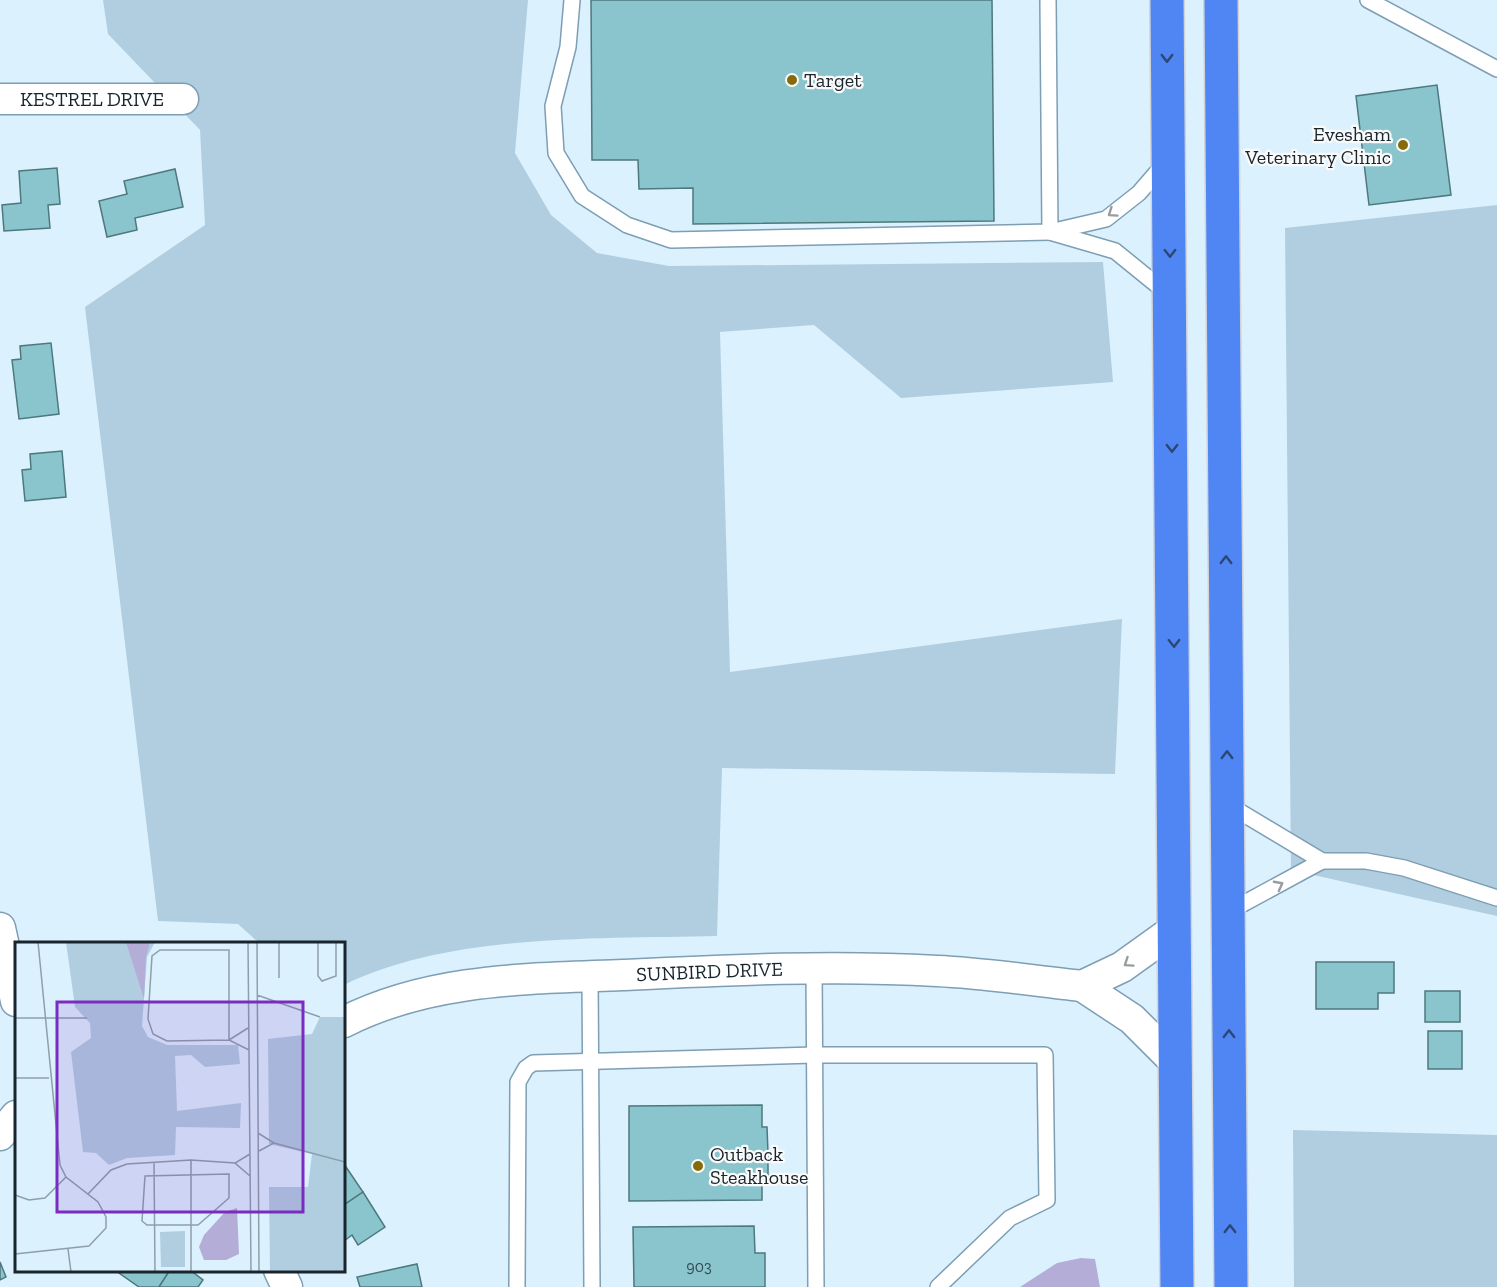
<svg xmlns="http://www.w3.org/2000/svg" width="1497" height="1287" viewBox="0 0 1497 1287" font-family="'Zilla Slab',serif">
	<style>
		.green { fill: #b1cee1 }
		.water { fill: #b3add8 }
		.building { fill: #8ac5cd; stroke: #4d787d; stroke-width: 1.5 }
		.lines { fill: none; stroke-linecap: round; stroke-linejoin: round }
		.lane-casing { stroke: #7d9eb3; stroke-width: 18 }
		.street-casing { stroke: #7d9eb3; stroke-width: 33 }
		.highway-casing { stroke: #d1d3d5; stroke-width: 36 }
		.lane { stroke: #fff; stroke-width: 15 }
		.street { stroke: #fff; stroke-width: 30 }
		.highway { stroke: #5085f4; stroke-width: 33 }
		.oneway { stroke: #2c4773 }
		.oneway2 { stroke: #979da0 }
		.poi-dot { fill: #856c09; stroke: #fafafa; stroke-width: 2 }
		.labels { text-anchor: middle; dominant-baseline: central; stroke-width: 4.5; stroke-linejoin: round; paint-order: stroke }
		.number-label { font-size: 16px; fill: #344d55 }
		.poi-label { font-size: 20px; fill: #18252d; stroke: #fafafa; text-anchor: start }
		.street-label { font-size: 20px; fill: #18252d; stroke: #fafafa }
		.inset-road { fill: none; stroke: #8e9faa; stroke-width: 1.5 }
		.view { fill: #7b2cbf; fill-opacity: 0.15; stroke: #7b2cbf; stroke-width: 3 }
		.inset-edge { fill: none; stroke: #18252d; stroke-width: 3 }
	</style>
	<rect width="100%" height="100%" fill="#dcf1fe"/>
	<g class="green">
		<path d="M103,0H528L515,153L551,215L597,253L669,266L1103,262L1113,382L901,398L814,325L720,332L730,672L1122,619L1115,774L722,768L717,936C600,939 450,933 344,985V944L259,943L238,924L158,921L85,307L205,225L200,130L108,34Z"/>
		<polygon points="1497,205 1497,916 1291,870 1285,228"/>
		<polygon points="1293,1130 1497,1135 1497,1287 1294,1287"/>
	</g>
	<polygon class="water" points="1081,1258 1095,1259 1100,1287 1020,1287 1057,1263"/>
	<g class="building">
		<polygon points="591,0 992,0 994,221 693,224 693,188 639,189 638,160 592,160"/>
		<polygon points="1437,85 1451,195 1369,205 1356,96"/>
		<polygon points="57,168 60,204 48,205 50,228 4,231 2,205 21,203 19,171"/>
		<polygon points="175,169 183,207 135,218 137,230 107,237 99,201 127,194 124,181"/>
		<polygon points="51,343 59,414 19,419 12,360 21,359 20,346"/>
		<polygon points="62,451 66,497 25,501 22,470 31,469 30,454"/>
		<polygon points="1316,962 1394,962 1394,993 1378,993 1378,1009 1316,1009"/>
		<rect x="1425" y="991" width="35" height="31"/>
		<rect x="1428" y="1031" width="34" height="38"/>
		<polygon points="762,1105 762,1127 767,1127 768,1153 768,1179 762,1179 762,1200 629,1201 629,1106"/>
		<polygon points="344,1164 363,1192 344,1205"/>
		<polygon points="363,1192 385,1227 358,1245 352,1235 344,1241 344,1205"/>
		<polygon points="754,1226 755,1253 765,1253 765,1287 634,1287 633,1227"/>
		<polygon points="0,1262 6,1277 0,1280"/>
		<polygon points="417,1264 422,1287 360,1287 357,1277"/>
		<polygon points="121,1270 170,1270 159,1287 139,1287 119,1273"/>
		<polygon points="170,1270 190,1270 203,1280 198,1287 159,1287"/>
	</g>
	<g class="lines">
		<g class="lane-casing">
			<g id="lane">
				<polyline points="572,0 568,47 553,106 556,153 582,196 627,225 671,240 1050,232 1048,0"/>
				<polyline points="1368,0 1497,69"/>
				<polyline points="1165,163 1139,193 1106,219 1050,232 1115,251 1168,294"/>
				<polyline points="1227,804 1322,861 1228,912"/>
				<polyline points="1322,861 1366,861 1404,868 1497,898"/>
				<polyline points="814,967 816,1287"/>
				<polyline points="590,976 592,1287"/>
				<polyline points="517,1287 518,1082 526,1068 533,1063 814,1055 1045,1055 1047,1200 1010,1218 938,1287"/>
			</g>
		</g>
		<g class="street-casing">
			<g id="street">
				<path id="s1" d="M0,99H183"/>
				<polyline points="0,928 16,1001"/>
				<path id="s2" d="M344,1022C431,978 527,979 623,975C728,970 832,965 937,971C985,973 1034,981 1082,986"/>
				<polyline points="1175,1062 1132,1019 1082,986 1122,967 1175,929"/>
				<polyline points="0,1135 16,1116"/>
				<polyline points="279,1270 287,1287"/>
			</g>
		</g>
		<g class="highway-casing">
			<g id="highway">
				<polyline points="1167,0 1177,1287"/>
				<polyline points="1221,0 1231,1287"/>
			</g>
		</g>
		<use href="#lane" class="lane"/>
		<use href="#street" class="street"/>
		<use href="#highway" class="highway"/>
	</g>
	<defs><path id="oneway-chevron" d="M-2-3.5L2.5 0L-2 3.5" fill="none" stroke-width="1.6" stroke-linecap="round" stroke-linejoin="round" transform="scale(1.5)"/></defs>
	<g class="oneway">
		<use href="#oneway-chevron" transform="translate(1167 58) rotate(90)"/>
		<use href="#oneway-chevron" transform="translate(1170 253) rotate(89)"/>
		<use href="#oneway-chevron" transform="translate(1172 448) rotate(90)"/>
		<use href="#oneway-chevron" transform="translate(1226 560) rotate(-90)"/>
		<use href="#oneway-chevron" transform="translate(1174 643) rotate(89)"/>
		<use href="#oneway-chevron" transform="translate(1227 755) rotate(-90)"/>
		<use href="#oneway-chevron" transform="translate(1229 1034) rotate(-90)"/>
		<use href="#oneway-chevron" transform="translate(1230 1229) rotate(-90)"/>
	</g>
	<g class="oneway2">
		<use href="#oneway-chevron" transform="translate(1112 213) rotate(145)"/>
		<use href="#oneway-chevron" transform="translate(1279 885) rotate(-28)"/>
		<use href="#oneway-chevron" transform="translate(1128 963) rotate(146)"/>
	</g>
	<g class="poi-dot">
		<circle cx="792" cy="80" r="6"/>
		<circle cx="1403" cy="145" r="6"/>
		<circle cx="698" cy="1166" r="6"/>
	</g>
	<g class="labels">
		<g class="number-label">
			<text x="699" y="1266">903</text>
		</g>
		<g class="poi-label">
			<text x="804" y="80">Target</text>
			<text x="1391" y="134" text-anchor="end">Evesham<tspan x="1391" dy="23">Veterinary Clinic</tspan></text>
			<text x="710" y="1154">Outback<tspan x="710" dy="23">Steakhouse</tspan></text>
		</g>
		<g class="street-label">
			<text stroke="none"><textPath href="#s1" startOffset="92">KESTREL DRIVE</textPath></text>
			<text stroke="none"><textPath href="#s2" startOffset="372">SUNBIRD DRIVE</textPath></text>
		</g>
	</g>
	<g transform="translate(15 942)">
		<rect width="330" height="330" fill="#dcf1fe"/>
		<path d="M51,0H140L132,15L127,84L133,95L152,103H223L225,122L190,125L176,113L160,114L162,169L226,161L225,186L161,185L160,213L112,216L94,223L81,211L68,210L56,110L76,96L75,81L60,65ZM305,75H330V330H255L254,245H293L297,212L254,202L253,97L297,92ZM170,289V325H146L145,290Z" fill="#b1cee1"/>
		<path d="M111,0H135L131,15L129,57ZM222,266L224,312L211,318H189L184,305L189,293L210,270Z" fill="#b3add8"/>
		<path class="inset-road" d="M233,0L236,330M242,0L244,330M303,0V34L307,39L321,34V0M145,8H214V98L152,99L138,92L133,77L137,14ZM264,36V0M242,53L305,75M0,76H72M233,86L214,98L234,108M0,136H34M243,191L259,201L244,209M259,201L330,220M176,218V330M139,220L140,330M214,232V256L183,283H132L127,279L130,234ZM235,234L220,221L235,212M73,252L96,228L112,222L176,218L220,221M0,253L14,258L30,256L51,235M53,307L56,330M0,312L74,304L91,286V275L83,260L51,235L45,223L23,0"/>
		<path class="view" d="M42,60H288V270H42Z"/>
		<rect width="330" height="330" class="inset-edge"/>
	</g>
</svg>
